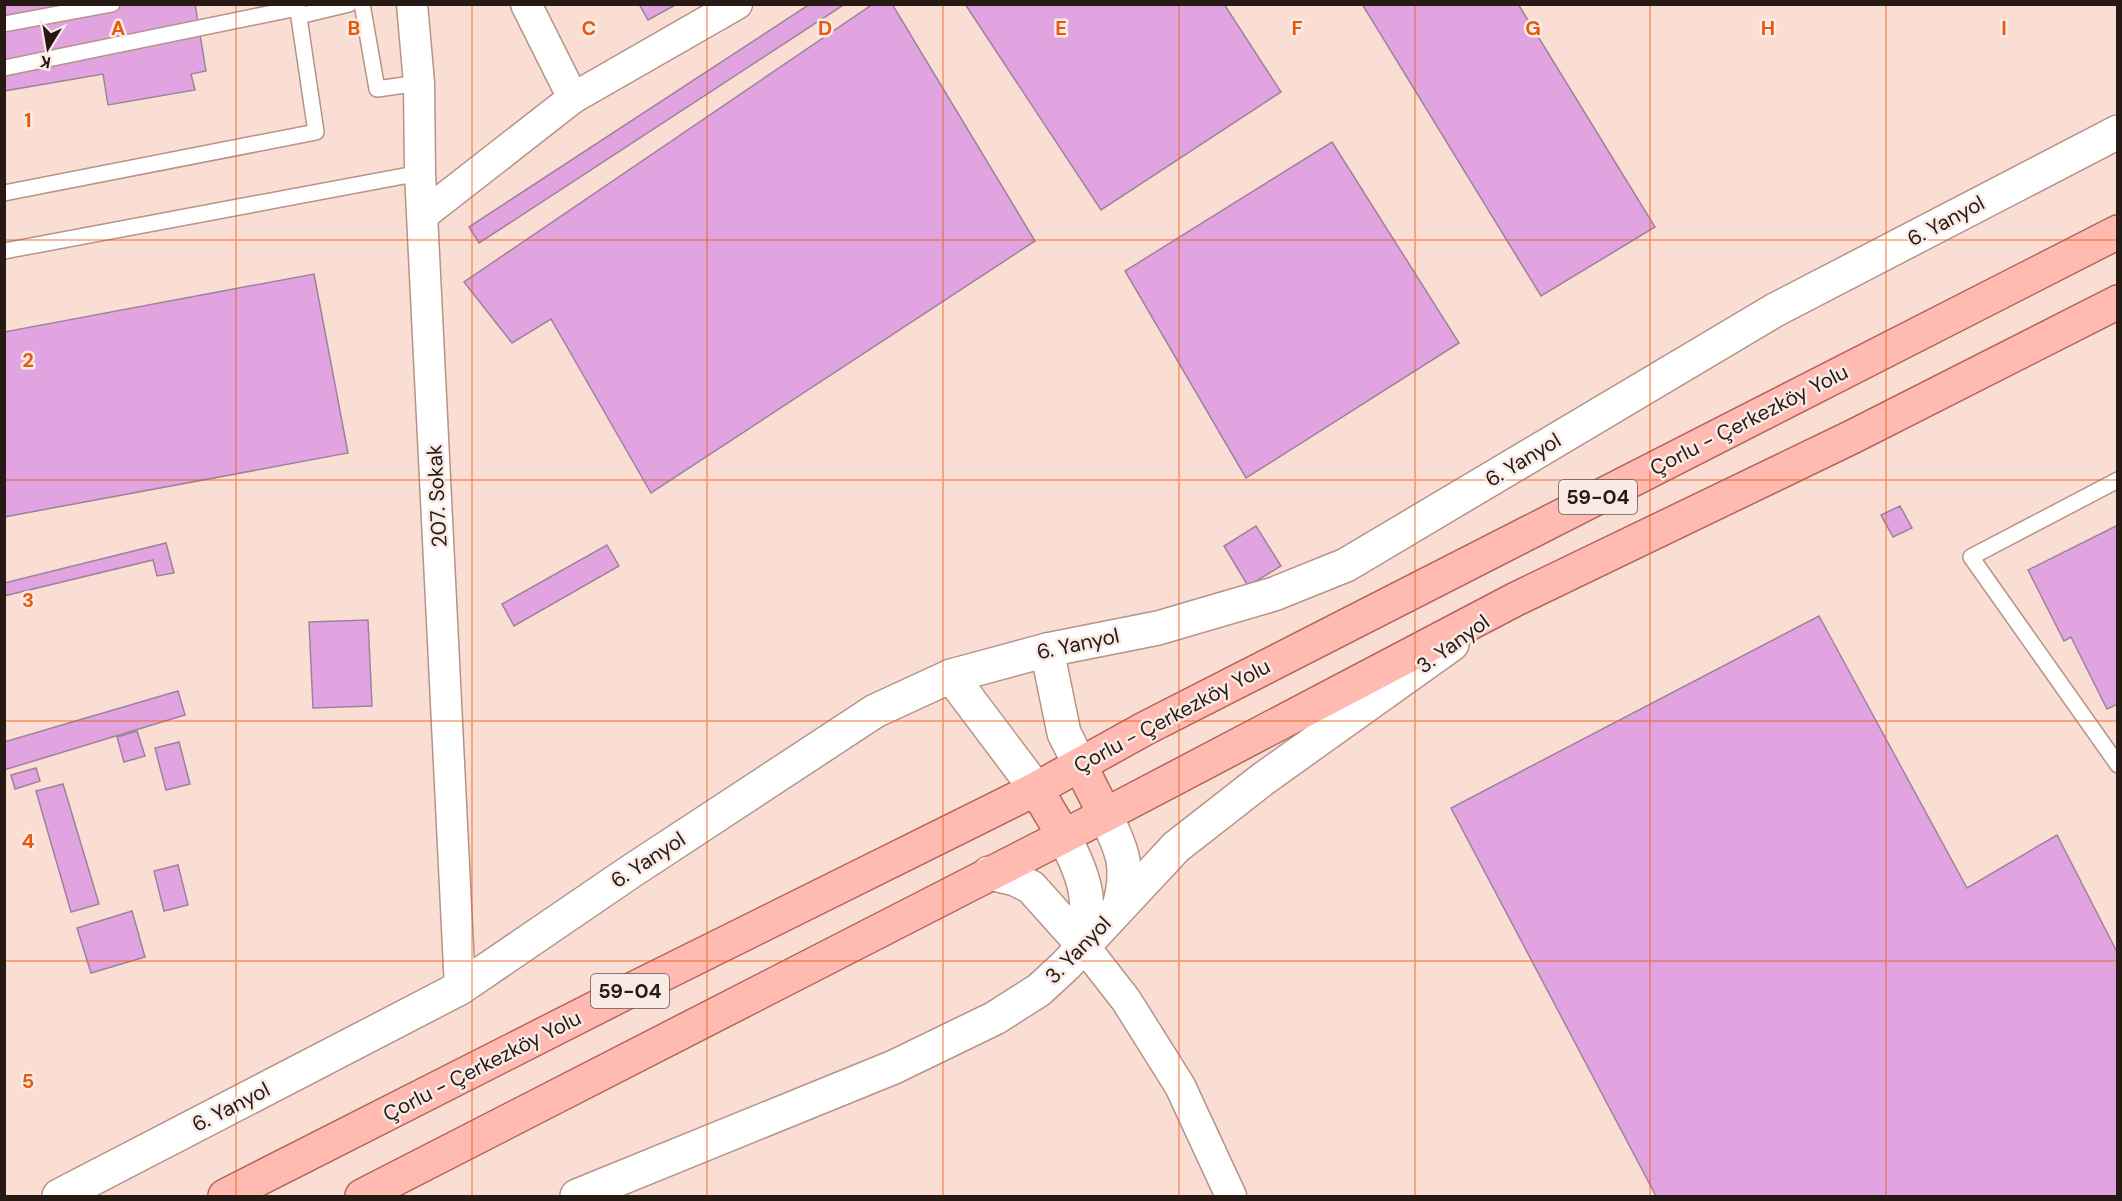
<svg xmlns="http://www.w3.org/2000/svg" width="2122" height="1201" viewBox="0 0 2122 1201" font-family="'DM Sans',sans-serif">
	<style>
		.built { fill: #faded4 }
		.building { fill: #e1a4e1; stroke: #9b839b; stroke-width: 1.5 }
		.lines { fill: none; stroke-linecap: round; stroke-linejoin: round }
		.service-casing { stroke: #b69387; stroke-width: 18 }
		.minor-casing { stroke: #b69387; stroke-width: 33 }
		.secondary-casing { stroke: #b69387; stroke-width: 36 }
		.primary-casing { stroke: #b3655a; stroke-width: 36 }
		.service { stroke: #fff; stroke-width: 15 }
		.minor { stroke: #fff; stroke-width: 30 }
		.secondary { stroke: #fff; stroke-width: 33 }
		.primary { stroke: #ffbbb2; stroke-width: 33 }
		.grid { fill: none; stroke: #e8590c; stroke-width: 1.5; stroke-opacity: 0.55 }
		.labels { text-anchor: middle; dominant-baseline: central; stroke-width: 5; stroke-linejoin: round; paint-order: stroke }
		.shield { fill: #f9eae5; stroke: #665853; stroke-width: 1.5 }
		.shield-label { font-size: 20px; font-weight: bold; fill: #271a15 }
		.street-label { font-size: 21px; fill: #271a15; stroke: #f9eae5 }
		.grid-label { font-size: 20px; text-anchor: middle; font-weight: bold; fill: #e8590c; stroke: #f9eae5; stroke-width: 5; stroke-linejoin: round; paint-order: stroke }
	</style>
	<rect width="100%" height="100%" fill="#f9eae5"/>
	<rect class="built" x="5" y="5" width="2112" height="1191"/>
	<g class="building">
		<polygon points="4,4 195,4 206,71 191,74 195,90 108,105 103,74 4,91"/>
		<polygon points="639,4 677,4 648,20"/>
		<polygon points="810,4 845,4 479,243 469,227"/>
		<polygon points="873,4 892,4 1035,241 651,493 551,319 512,343 464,282"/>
		<polygon points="965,4 1224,4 1281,92 1101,210"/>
		<polygon points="1362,4 1518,4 1655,227 1541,296"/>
		<polygon points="1332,142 1459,343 1246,478 1125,271"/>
		<polygon points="314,274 348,453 4,517 4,332"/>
		<polygon points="1900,506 1912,528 1893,537 1881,515"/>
		<polygon points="2118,525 2118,704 2107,709 2071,637 2064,641 2028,570"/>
		<polygon points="1256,526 1281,566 1248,586 1224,546"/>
		<polygon points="166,543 174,573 157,576 153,560 4,596 4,583"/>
		<polygon points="607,545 619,566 514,626 502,604"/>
		<polygon points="1819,616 1967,888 2057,835 2118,954 2118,1196 1656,1196 1451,808"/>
		<polygon points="368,620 372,706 313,708 309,622"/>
		<polygon points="178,691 185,715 4,770 4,742"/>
		<polygon points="137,731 145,756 124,762 117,737"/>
		<polygon points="179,742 190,784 166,790 155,748"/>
		<polygon points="36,768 40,781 15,789 11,775"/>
		<polygon points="63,784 99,904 71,912 36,791"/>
		<polygon points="178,865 188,905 164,911 154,871"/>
		<polygon points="132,911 145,957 91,973 77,928"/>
	</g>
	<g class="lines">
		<g class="service-casing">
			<g id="service">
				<polyline points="362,4 377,89 419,83"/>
				<polyline points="299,16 349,4"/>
				<polyline points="4,24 112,4"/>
				<polyline points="4,68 297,8"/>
				<polyline points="4,193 316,132 297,4"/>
				<polyline points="4,251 420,173"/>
				<polyline points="2118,480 1971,557 2118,765"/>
			</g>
		</g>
		<g class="minor-casing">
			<g id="minor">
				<polyline points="412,4 419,83 420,173 460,988"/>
				<polyline points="526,4 573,98"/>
				<polyline points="423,215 573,98 737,4"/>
				<polyline points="1083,945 1126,1000 1180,1086 1231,1196"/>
			</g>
		</g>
		<g class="secondary-casing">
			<g id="secondary">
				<polyline points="1047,650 1064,733 1080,765"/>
				<polyline points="951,676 1036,789"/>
				<path d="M1105,815C1123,851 1130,868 1119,907"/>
				<path d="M1064,836C1085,880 1092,896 1083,945"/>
				<polyline points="989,873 1015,879 1031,887 1083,945"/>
				<polyline points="59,1196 460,988 630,872 875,711 951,676 1047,650 1158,628 1274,594 1346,565 1775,310 2118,132"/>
				<polyline points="577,1196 894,1067 995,1018 1039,990 1066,965 1176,847 1263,779 1452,644"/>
			</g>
		</g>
		<g class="primary-casing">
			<g id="primary">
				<polyline points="1080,765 1105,815"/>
				<polyline points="1036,789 1064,836"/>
				<polyline points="225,1196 627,992 1036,789 1144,729 2118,232"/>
				<polyline points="362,1196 1105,815 1516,599 1852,437 2118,302"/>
			</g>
		</g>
		<use href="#service" class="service"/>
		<use href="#minor" class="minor"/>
		<use href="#secondary" class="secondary"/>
		<use href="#primary" class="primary"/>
	</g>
	<path class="grid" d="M236,4V1196M472,4V1196M707,4V1196M943,4V1196M1179,4V1196M1415,4V1196M1650,4V1196M1886,4V1196M4,240H2118M4,480H2118M4,721H2118M4,961H2118"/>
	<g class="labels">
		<g class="shield">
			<rect x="1559" y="480" width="78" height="34" rx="4.5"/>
			<rect x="591" y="974" width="78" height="34" rx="4.5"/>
		</g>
		<g class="shield-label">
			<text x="1598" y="497">59-04</text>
			<text x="630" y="991">59-04</text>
		</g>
		<g class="street-label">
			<text transform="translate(1946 221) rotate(-28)">6. Yanyol</text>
			<text transform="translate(1749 420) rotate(-27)">Çorlu - Çerkezköy Yolu</text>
			<text transform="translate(1523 460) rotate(-31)">6. Yanyol</text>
			<text transform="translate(437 496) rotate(-93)">207. Sokak</text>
			<text transform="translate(1078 644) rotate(-12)">6. Yanyol</text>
			<text transform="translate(1453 644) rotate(-36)">3. Yanyol</text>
			<text transform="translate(1172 716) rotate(-28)">Çorlu - Çerkezköy Yolu</text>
			<text transform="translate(648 860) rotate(-33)">6. Yanyol</text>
			<text transform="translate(1078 950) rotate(-46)">3. Yanyol</text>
			<text transform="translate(482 1066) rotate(-27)">Çorlu - Çerkezköy Yolu</text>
			<text transform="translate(231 1107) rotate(-27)">6. Yanyol</text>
		</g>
	</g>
	<g class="grid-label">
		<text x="118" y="35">A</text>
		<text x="354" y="35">B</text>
		<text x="589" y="35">C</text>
		<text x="825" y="35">D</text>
		<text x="1061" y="35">E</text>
		<text x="1297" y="35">F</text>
		<text x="1533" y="35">G</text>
		<text x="1768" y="35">H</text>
		<text x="2004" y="35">I</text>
		<text x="28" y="127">1</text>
		<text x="28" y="367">2</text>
		<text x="28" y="607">3</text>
		<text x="28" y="848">4</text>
		<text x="28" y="1088">5</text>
	</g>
	<rect width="2122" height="1201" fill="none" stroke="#271a15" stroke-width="12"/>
	<g transform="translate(48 48) rotate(191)" stroke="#f9eae5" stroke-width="4.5" paint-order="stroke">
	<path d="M0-4.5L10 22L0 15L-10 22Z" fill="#271a15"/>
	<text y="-9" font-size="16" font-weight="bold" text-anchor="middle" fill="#271a15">K</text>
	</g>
</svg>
